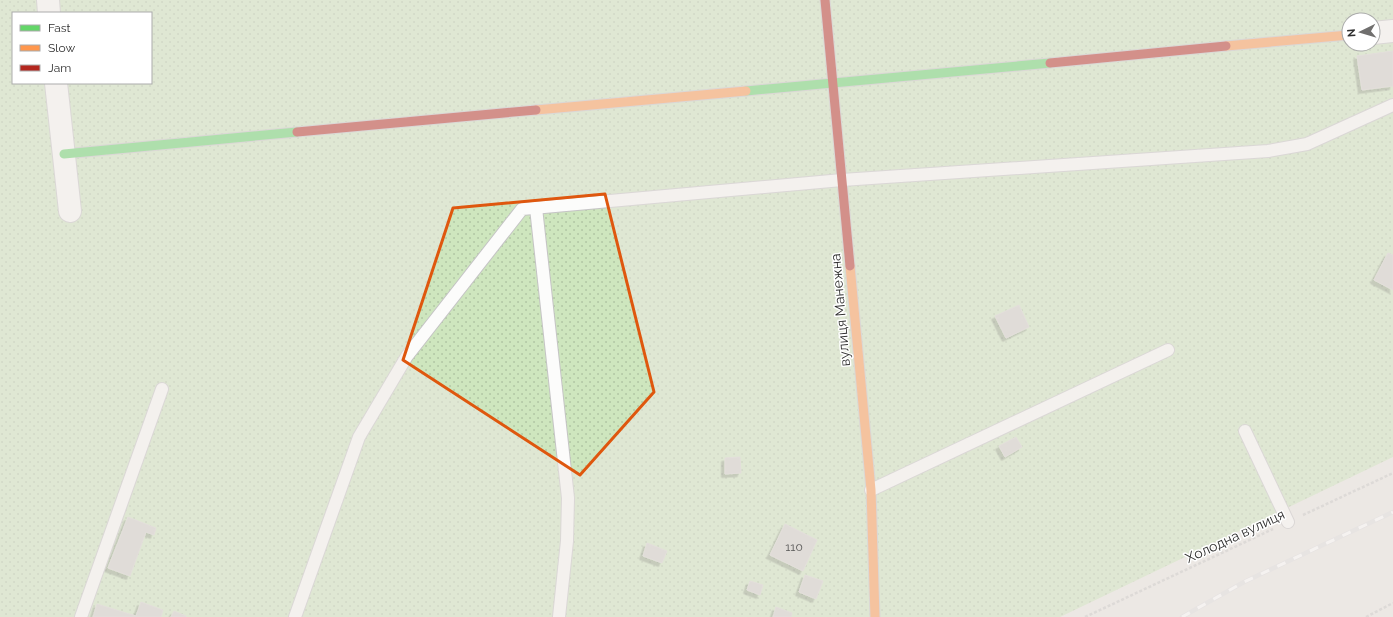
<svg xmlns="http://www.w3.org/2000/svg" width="1393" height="617" viewBox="0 0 1393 617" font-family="Raleway,sans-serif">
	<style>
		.garden { fill: url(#garden-dots); fill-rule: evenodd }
		.building { fill: #d1cecb; stroke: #d7d4d0; filter: url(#shadow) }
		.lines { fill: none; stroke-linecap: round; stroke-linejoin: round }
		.lane-casing { stroke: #c5c4c5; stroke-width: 14 }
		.street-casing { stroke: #c5c4c5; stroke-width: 24 }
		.fast-casing { stroke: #c5c4c5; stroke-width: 11 }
		.slow-casing { stroke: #c5c4c5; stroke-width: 11 }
		.jam-casing { stroke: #c5c4c5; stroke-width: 11 }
		.path { stroke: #c9c9c8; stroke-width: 2.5; stroke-dasharray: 3 2; stroke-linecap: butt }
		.lane { stroke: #fcfcfb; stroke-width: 12 }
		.street { stroke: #fcfcfb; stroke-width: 22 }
		.fast { stroke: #63d668; stroke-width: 9 }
		.slow { stroke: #ff974d; stroke-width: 9 }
		.jam { stroke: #b3261e; stroke-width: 9 }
		.rail-casing { stroke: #dfdfe1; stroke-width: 4.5 }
		.rail { stroke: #fff; stroke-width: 3; stroke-dasharray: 9; stroke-linecap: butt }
		.marked { fill: none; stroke: #df570e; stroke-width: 3; stroke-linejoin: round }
		.labels { text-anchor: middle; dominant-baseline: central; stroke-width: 3; stroke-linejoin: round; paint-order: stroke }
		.number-label { font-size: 12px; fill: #585857 }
		.street-label { font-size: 14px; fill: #2e2e2e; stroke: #fff }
	</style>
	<defs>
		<pattern id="garden-dots" width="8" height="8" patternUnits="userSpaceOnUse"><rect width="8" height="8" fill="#cee6be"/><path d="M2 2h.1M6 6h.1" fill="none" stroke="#b1c6a4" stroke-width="1.8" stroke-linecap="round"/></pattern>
		<filter id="shadow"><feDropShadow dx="-3.5" dy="3.5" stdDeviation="0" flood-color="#0004"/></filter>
	</defs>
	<rect width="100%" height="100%" fill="#ece8e4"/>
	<path class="garden" d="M0,0H1393V457L1060,617H0ZM13,13H151V83H13ZM1349,20H1373V44H1349Z"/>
	<g class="building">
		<polygon points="1393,51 1393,86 1362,90 1357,56"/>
		<polygon points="1388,253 1393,255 1393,290 1374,280"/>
		<polygon points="1019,305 1029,327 1006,338 995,316"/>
		<polygon points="1016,437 1022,447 1005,457 999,446"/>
		<polygon points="740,457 741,473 725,474 725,458"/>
		<polygon points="128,517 156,528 154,535 146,532 130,576 108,568"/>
		<polygon points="785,524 817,540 803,571 770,555"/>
		<polygon points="647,543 667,551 662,563 643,556"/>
		<polygon points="805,575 823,581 816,599 799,592"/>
		<polygon points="750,581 763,585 760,595 747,590"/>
		<polygon points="141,602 163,610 161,617 93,617 97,604 136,616"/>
		<polygon points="776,607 792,613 791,617 773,617"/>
		<polygon points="174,611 186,616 186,617 171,617"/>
	</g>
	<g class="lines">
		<g class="lane-casing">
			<g id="lane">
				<polyline points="536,208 568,498 567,541 559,617"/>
				<polyline points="1245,431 1288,522"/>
				<polyline points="871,490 1168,350"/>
				<polyline points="81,617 162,389"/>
				<polyline points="295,617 359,437 407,356 522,209 842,180 1268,151 1307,144 1393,105"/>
			</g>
		</g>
		<g class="street-casing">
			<g id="street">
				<polyline points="48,0 49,13"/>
				<polyline points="1373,33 1393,31"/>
				<polyline points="56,83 70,211"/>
			</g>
		</g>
		<g class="fast-casing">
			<g id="fast">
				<polyline points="746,91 1050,63"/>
				<polyline points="64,154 297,132"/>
			</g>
		</g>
		<g class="slow-casing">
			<g id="slow">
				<polyline points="1226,46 1349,35"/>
				<polyline points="536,110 746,91"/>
				<polyline points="850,266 871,490 875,617"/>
			</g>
		</g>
		<g class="jam-casing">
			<g id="jam">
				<polyline points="825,0 850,266"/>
				<polyline points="1050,63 1226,46"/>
				<polyline points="297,132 536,110"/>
			</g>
		</g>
		<g class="path">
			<polyline points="1303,515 1393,473"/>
			<polyline points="1085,617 1273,529"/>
			<polyline points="1366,617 1393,603"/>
		</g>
		<use href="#lane" class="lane"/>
		<use href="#street" class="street"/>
		<use href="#fast" class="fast"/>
		<use href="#slow" class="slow"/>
		<use href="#jam" class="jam"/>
		<g class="rail-casing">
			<polyline id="rail" points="1182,617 1244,582 1393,512"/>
		</g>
		<use href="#rail" class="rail"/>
	</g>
	<path d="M0 0H1393V617H0ZM605,194L654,392L580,475L403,360L453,208Z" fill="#ece8e4" fill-opacity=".55" fill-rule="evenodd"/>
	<path class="marked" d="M605,194L654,392L580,475L403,360L453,208Z"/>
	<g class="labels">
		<g class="number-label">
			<text x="794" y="547">110</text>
		</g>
		<g class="street-label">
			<text transform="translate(840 310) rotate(-95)">вулиця Манежна</text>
			<text transform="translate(1235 536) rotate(-25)">Холодна вулиця</text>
		</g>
	</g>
	<rect x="12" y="12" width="140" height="72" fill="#ffffff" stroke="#ababab"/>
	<rect x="20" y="25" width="20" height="6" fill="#63d668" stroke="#ababab"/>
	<text x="48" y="32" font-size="12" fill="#2e2e2e">Fast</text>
	<rect x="20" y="45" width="20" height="6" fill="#ff974d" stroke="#ababab"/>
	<text x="48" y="52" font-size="12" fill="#2e2e2e">Slow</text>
	<rect x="20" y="65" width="20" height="6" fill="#b3261e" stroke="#ababab"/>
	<text x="48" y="72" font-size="12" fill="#2e2e2e">Jam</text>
	<g transform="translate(1361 32) rotate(265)"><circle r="19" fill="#ffffff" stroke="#ababab"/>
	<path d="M0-3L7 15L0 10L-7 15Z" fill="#706f6e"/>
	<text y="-6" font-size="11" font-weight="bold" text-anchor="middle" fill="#2e2e2e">N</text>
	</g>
</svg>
